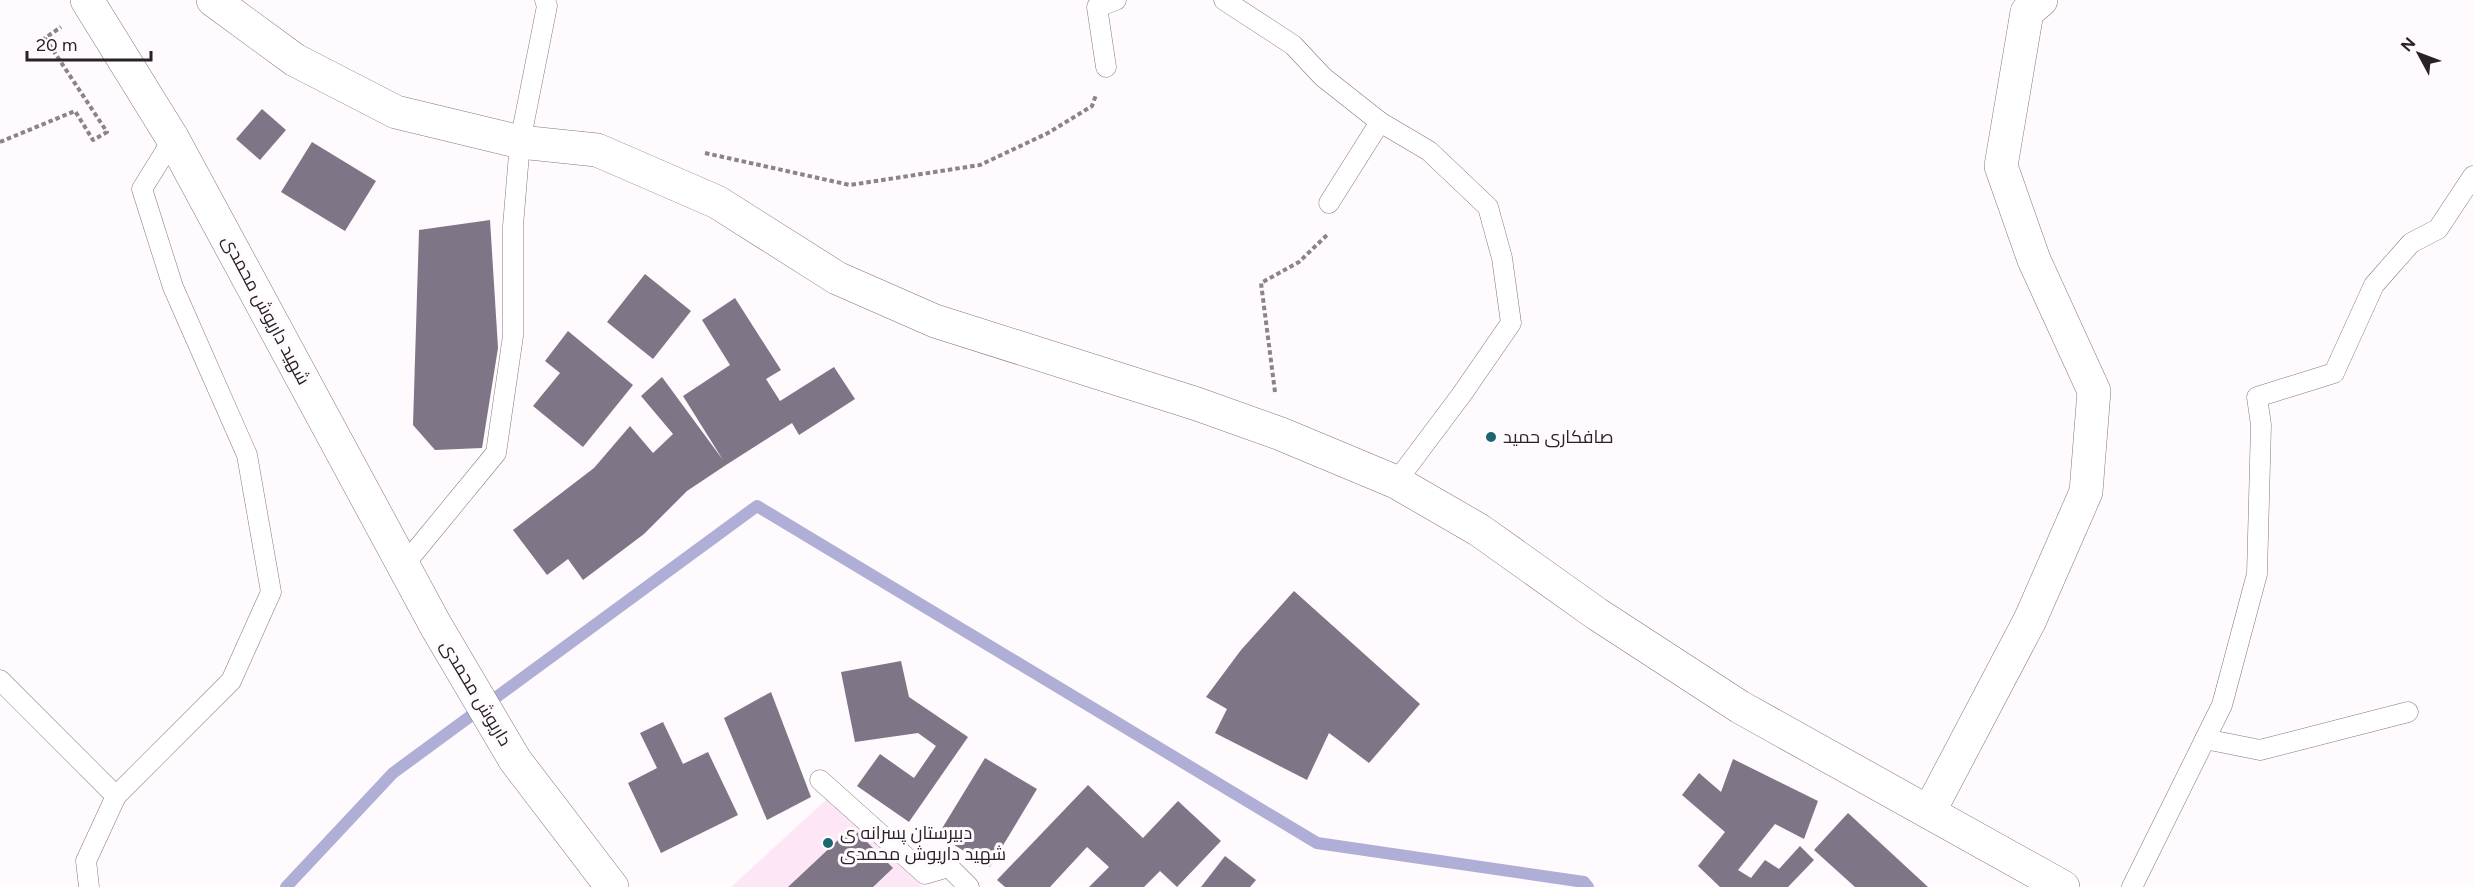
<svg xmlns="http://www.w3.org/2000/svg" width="2473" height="887" viewBox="0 0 2473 887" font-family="Figtree,Cairo,sans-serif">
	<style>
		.built { fill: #fde7f7 }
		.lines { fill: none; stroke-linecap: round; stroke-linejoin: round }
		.stream { stroke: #afaed6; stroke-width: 12 }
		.building { fill: #7e7586 }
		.lane-casing { stroke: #867581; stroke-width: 21 }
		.street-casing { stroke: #867581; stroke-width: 34 }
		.secondary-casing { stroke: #867581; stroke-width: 34 }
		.primary-casing { stroke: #867581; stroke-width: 34 }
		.path { stroke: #8a8488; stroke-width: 4; stroke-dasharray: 4.5 3; stroke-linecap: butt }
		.lane { stroke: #fff; stroke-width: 20 }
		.street { stroke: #fff; stroke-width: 33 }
		.secondary { stroke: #fff; stroke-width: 33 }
		.primary { stroke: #fff; stroke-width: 33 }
		.poi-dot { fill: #1c6672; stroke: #fefafd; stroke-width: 2 }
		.labels { text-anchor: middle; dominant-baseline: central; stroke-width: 6; stroke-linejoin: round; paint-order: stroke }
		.street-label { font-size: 18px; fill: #282126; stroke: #fefafd }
		.poi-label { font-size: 18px; fill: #282126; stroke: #fefafd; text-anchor: start }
	</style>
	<rect width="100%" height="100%" fill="#fefafd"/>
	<polygon class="built" points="828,798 923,887 731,887"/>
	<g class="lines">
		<polyline class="stream" points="286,887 393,773 757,506 1317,843 1584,882 1588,887"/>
	</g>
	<g class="building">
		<polygon points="262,109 286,130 260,160 236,139"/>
		<polygon points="312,142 376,181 345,231 281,192"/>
		<polygon points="490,220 498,348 482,448 435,450 413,425 419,230"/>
		<polygon points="645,274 691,311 653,359 607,322"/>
		<polygon points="735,298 781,370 766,379 780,401 834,367 855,399 799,435 792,423 726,465 687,491 644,534 583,580 568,559 547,575 513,530 594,468 630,426 653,453 673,434 641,396 662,377 723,460 683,396 730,365 702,320"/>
		<polygon points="568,331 633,385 583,447 533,406 560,373 545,361"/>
		<polygon points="1294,591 1420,704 1369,763 1329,733 1307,780 1215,733 1227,709 1206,697 1241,650"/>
		<polygon points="901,661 909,697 968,737 909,822 857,786 880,754 914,778 936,746 918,733 855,742 841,672"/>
		<polygon points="771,692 811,797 767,820 724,718"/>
		<polygon points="663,722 683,764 708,752 738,815 661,853 628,783 657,768 640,733"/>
		<polygon points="985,758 1037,789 990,867 938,835"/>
		<polygon points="1733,759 1818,801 1804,839 1775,824 1738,870 1751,878 1765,860 1779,869 1800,846 1814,860 1788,887 1720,887 1698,866 1725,832 1682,795 1699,773 1721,792"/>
		<polygon points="1088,785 1143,838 1178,801 1221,841 1177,887 1160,871 1144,887 1089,887 1109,867 1087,847 1050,887 1005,887 997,880"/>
		<polygon points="1848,813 1928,887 1855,887 1814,850"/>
		<polygon points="852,827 893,868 873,887 788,887"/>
		<polygon points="1225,856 1256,880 1250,887 1201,887"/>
	</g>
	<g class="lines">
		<g class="lane-casing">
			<g id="lane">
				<polyline points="1224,0 1293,45 1323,77 1380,122 1429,151 1488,207 1502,258 1511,323 1462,394 1396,482"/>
				<polyline points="1106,67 1097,7 1116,0"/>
				<polyline points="1329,203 1380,122"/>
				<polyline points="404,565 496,453 513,336 513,226 520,142 547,6 545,0"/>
				<polyline points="0,680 116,796 231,681 271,592 247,455 173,287 142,189 173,139"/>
				<polyline points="2205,739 2260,750 2408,712"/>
				<polyline points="820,780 925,874 949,867 969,887"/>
				<polyline points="89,887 86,861 116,796"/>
				<polyline points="2132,887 2222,705 2257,574 2261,425 2257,397 2334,373 2374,285 2411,243 2438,229 2473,176"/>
			</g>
		</g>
		<g class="street-casing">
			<polyline id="street" points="1929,812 2030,620 2086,492 2094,391 2034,260 2001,166 2027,12 2041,0"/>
		</g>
		<g class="secondary-casing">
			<polyline id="secondary" points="213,0 295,60 396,112 520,142 597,150 717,202 837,278 935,321 1197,404 1281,434 1396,482 1479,530 1597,614 1740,707 2063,887"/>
		</g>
		<g class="primary-casing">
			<polyline id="primary" points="87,0 173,139 436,626 515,760 612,887"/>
		</g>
		<g class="path">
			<polyline points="0,142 75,111 93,140 107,132 45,38 61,27"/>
			<polyline points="705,153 850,185 980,165 1048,133 1092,106 1096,95"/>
			<polyline points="1275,392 1261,283 1299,262 1328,234"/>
		</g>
		<use href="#lane" class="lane"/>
		<use href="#street" class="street"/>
		<use href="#secondary" class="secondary"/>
		<use href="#primary" class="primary"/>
	</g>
	<g class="poi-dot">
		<circle cx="1491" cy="437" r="6"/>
		<circle cx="828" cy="843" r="6"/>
	</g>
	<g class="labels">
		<g class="street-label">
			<text transform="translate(266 310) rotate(62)">شهید داریوش محمدی</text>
			<text transform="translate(476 693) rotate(59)">داریوش محمدی</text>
		</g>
		<g class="poi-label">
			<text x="1503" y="437">صافکاری حمید</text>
			<text x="840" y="833">دبیرستان پسرانه ی<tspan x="840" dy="21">شهید داریوش محمدی</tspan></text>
		</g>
	</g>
	<g transform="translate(2419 54) rotate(311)" stroke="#fefafd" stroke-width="4.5" paint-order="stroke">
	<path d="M0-4.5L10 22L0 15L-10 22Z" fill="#282126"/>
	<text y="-9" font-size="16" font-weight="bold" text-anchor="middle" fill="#282126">N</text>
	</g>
	<path d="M27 51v9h124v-9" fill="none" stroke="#282126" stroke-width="3"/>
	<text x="36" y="51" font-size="18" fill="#282126" stroke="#fefafd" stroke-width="4.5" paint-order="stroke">20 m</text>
</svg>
